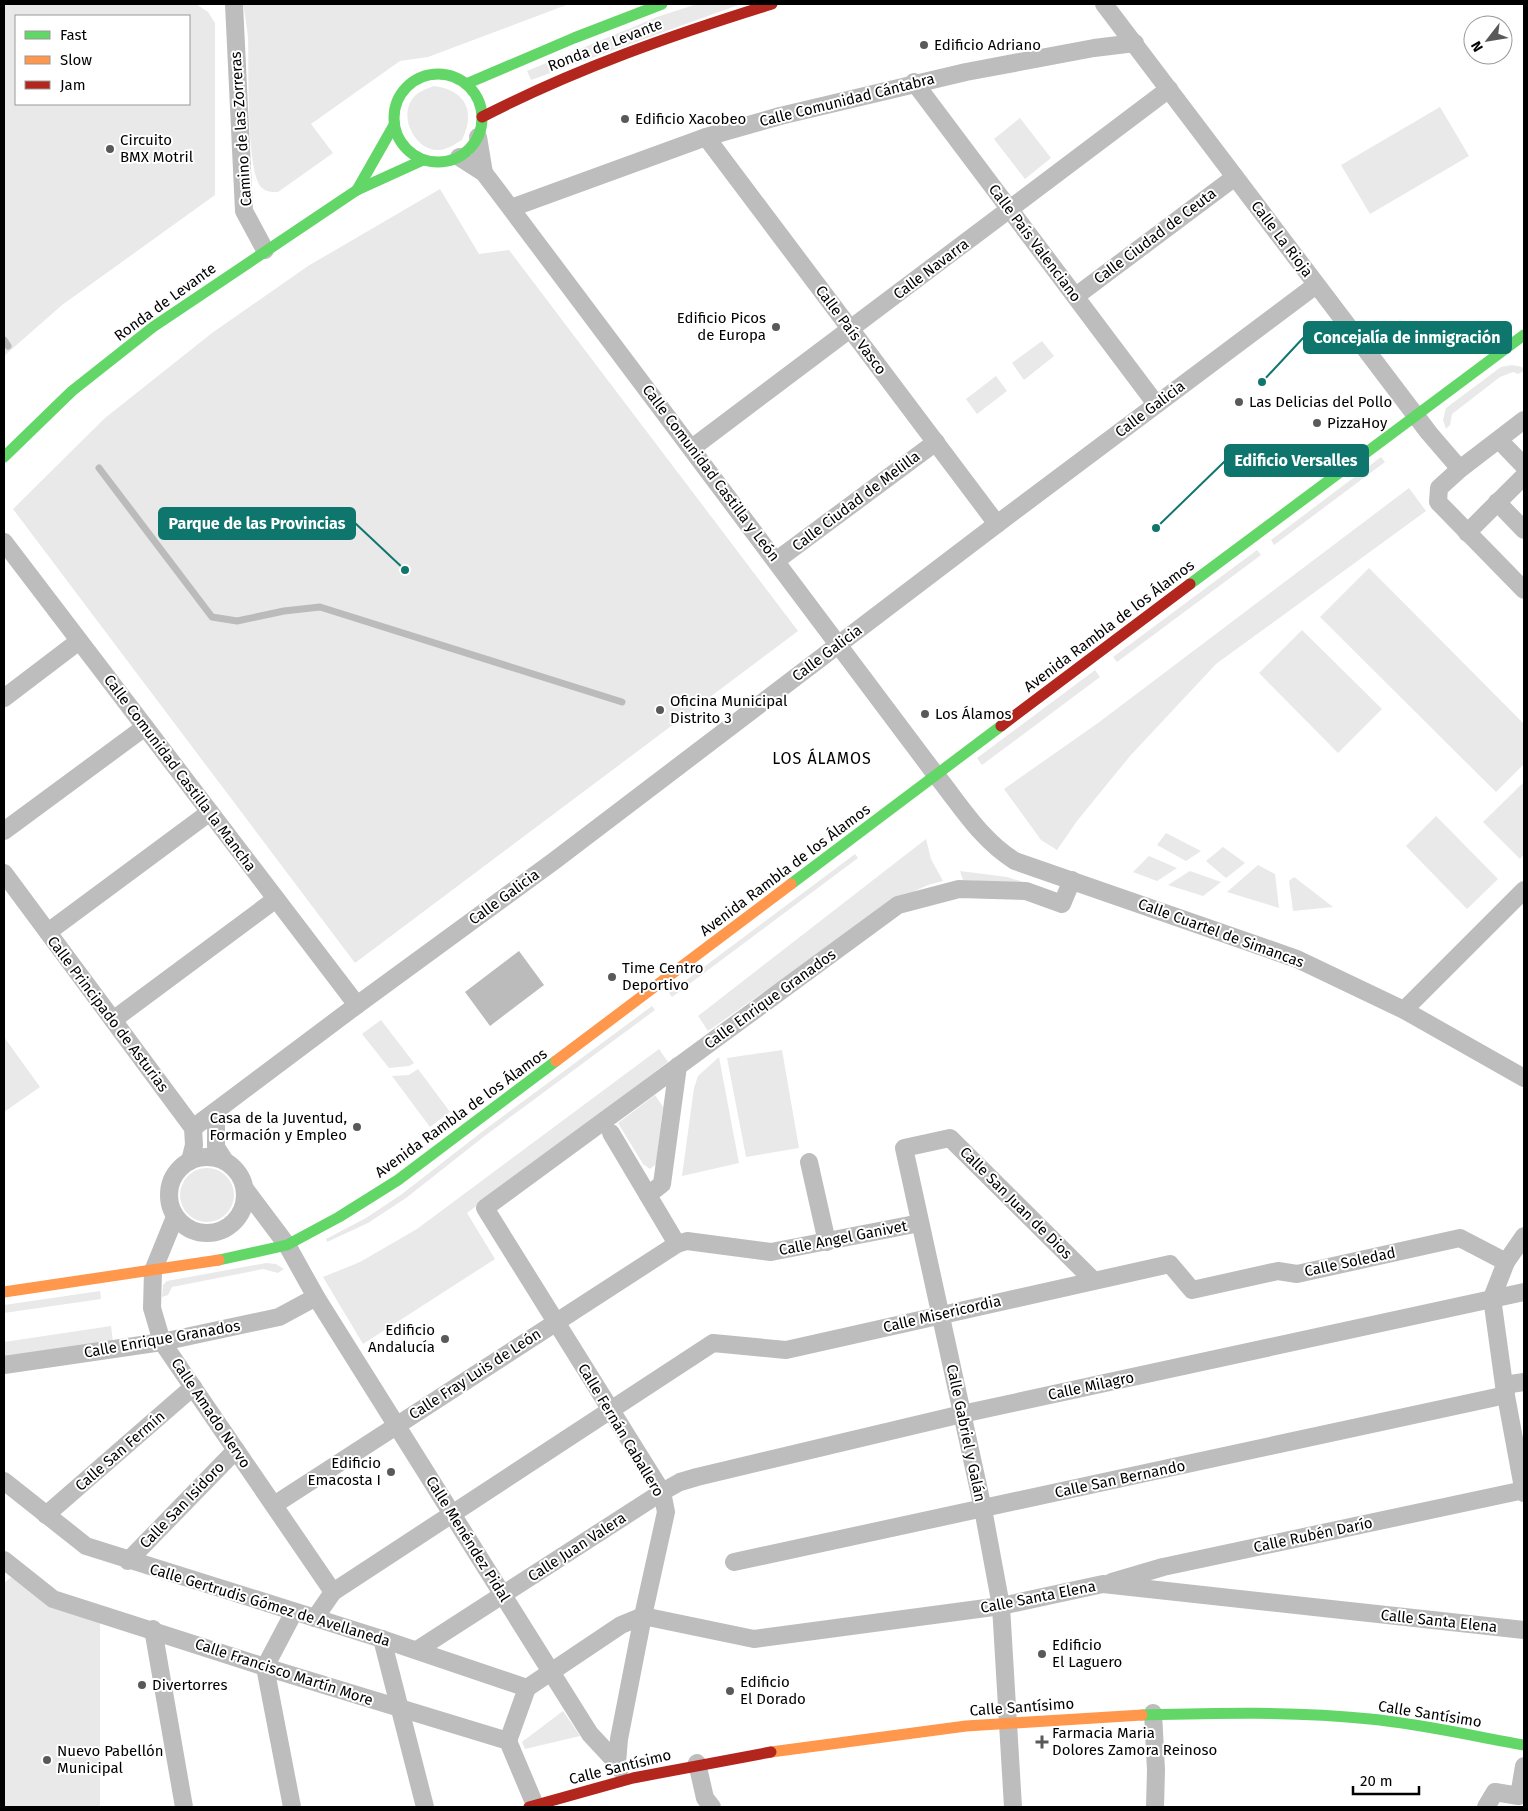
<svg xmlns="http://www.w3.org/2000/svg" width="1528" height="1811" viewBox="0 0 1528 1811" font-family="'Fira Sans',sans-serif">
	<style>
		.green { fill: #e9e9e9; fill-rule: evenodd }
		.water { fill: #bbb }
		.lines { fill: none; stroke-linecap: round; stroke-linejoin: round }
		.stream { stroke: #bbb; stroke-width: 7 }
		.street { stroke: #bdbdbd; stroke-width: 18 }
		.fast { stroke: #63d668; stroke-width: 11 }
		.slow { stroke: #ff974d; stroke-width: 11 }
		.jam { stroke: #b3261e; stroke-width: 11 }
		.poi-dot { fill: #595959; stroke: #fff; stroke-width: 2 }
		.labels { text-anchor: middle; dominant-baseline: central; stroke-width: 4; stroke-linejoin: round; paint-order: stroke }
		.street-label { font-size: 15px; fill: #000; stroke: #fff }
		.poi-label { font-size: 15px; fill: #000; stroke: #fff; text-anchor: start }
		.neighbourhood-label { font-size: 16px; letter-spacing: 1px; fill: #000; stroke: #fff }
		.leader { fill: none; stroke: #0f766e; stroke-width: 2 }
		.callout-dot { fill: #0f766e; stroke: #fff; stroke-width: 2 }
		.callout { fill: #0f766e; stroke: #0f766e; stroke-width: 2 }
		.callout-label { font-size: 16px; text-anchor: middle; font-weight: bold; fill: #fff }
	</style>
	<rect width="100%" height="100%" fill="#fff"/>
	<g class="green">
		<path d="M4,4H196L208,12L215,23V195L62,305L4,356ZM16,16H189V104H16Z"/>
		<path d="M243,4H569L428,57L400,61L311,124L333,153L278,192C271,192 265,192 260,186C246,166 249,68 248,38C247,27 245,15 243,4Z"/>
		<polygon points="697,4 741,4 531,80 527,71 657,17"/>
		<path d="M434,86C466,90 476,112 462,140C455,144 448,149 440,150C415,152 398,116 413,98C419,91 426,89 434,86Z"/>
		<polygon points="1440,107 1469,156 1370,214 1341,165"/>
		<polygon points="1020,118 1051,158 1025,179 994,139"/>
		<polygon points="440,189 479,254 509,250 798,631 355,963 13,509 105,418 212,333 308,266"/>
		<polygon points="1042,341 1054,356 1024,380 1012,363"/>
		<polygon points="1512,365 1522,367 1524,371 1518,374 1513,372 1500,377 1452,414 1450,425 1446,429 1443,420 1446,408 1501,367"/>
		<polygon points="996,376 1007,391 977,414 966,399"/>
		<polygon points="1381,457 1385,462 1274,545 1271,540"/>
		<polygon points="1409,488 1426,511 1216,664 1130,756 1077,821 1057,850 1041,840 1004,789 1098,723"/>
		<polygon points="1257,550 1261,555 1117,662 1113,657"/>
		<polygon points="1369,568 1524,724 1524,764 1496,792 1320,617"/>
		<polygon points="1302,630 1382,709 1338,753 1259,673"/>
		<polygon points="1095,670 1100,677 982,765 977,758"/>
		<polygon points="1524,782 1524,854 1520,859 1483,822"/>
		<polygon points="1436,816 1498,879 1467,909 1406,846"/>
		<polygon points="1166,833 1201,851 1186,861 1157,845"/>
		<polygon points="926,839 931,859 943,881 928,885 893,901 708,1031 698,1016"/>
		<polygon points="1223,847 1245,863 1226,878 1206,861"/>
		<polygon points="855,854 858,858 672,997 669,993"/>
		<polygon points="1149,856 1177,868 1157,881 1133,872"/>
		<polygon points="1258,865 1275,874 1279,908 1227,892"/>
		<polygon points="960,871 1007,877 1049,890 1047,893 1011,883 963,880"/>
		<polygon points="1190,871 1221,882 1203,896 1168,885"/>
		<polygon points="1294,877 1298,880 1333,907 1293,911 1289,881"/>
		<polygon points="652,1006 655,1010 486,1135 406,1198 368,1223 327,1242 326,1239 366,1218 402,1194 483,1131"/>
		<polygon points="381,1020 414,1063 409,1066 389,1068 362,1034"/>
		<polygon points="4,1037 40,1087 4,1112"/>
		<polygon points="659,1049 668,1062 467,1213 495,1259 363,1344 323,1277 360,1262 417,1229"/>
		<polygon points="782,1050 799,1148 746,1157 727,1058"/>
		<polygon points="719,1057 739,1163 682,1176 694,1088 698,1076"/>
		<polygon points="418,1069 450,1112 430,1127 392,1076 409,1075"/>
		<polygon points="655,1095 663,1107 656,1164 650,1169 643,1164 618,1123"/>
		<circle cx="207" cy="1195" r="27"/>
		<polygon points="266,1263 276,1264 284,1269 278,1273 263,1269 172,1287 168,1295 162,1297 163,1285 167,1281"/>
		<polygon points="100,1291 101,1299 4,1313 4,1305"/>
		<polygon points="111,1326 113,1342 4,1358 4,1342"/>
		<polygon points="14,1575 100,1623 100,1807 4,1807 4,1583"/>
		<polygon points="563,1711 580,1736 525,1749 522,1742"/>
	</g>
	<polygon class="water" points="519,951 544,985 490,1026 465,992"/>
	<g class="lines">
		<g class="stream">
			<polyline points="4,340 8,346"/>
			<polyline points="99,468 212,617 237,621 284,611 320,607 622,702"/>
		</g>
		<g class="street">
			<polyline points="234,4 244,211 265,250"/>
			<polyline points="1104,4 1429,433 1460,469"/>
			<polyline points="914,82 1156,404"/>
			<polyline points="478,137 484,173"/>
			<polyline points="706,137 997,524"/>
			<path d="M459,157L484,173L497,190L936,775C961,806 981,840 1015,861L1297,959L1404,1010L1524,1078"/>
			<polyline points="511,208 706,137 780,116 966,72 1094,48 1135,43"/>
			<polyline points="1076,296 1235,177"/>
			<polyline points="1524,420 1460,469 1439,488 1438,502 1524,590"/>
			<polyline points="1499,440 1524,466"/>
			<polyline points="692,448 1169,89"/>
			<polyline points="1497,502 1524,530"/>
			<polyline points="1467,533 1524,476"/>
			<polyline points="4,542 357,1005"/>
			<polyline points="777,560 936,442"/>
			<polyline points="4,698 79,641"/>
			<polyline points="4,831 145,727"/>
			<polyline points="4,873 193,1128 194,1145 190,1161"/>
			<polyline points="48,932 210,812"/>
			<polyline points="1404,1010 1524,890"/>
			<polyline points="113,1020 276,899"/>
			<polyline points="216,1112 216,1147 225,1161"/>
			<polyline points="193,1128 357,1005 554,861 997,524 1316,285"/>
			<polyline points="611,1133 677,1244"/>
			<circle cx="207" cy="1195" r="38"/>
			<polyline points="809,1162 827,1242"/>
			<polyline points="245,1189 287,1245 316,1297 590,1734 617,1763 620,1769"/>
			<polyline points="648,1195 662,1184 678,1066"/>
			<polyline points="175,1217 153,1271 152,1308 162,1342 333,1592"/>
			<polyline points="1524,1236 1506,1262 1492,1298 1504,1385 1524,1493"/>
			<polyline points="4,1365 162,1342 279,1317 316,1297"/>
			<polyline points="1504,1385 1524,1382"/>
			<polyline points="4,1481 86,1546 382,1639 527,1688 621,1625 643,1616 754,1639 1001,1606 1103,1584 1524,1630"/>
			<polyline points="274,1505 677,1244 687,1241 771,1252 920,1223"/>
			<polyline points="46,1515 193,1387"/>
			<polyline points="4,1560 53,1599 265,1667 508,1741 535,1805"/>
			<polyline points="128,1561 236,1450"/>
			<polyline points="734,1562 1506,1395"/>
			<polyline points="1112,1582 1163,1567 1524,1490"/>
			<polyline points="315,1618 333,1592 713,1343 786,1350 1170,1264 1192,1290 1278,1271 1297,1274 1460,1238 1506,1262"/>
			<polyline points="153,1629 184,1807"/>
			<polyline points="382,1639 425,1807"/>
			<polyline points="417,1650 662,1492 680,1482 697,1477 962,1414 1524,1292"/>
			<polyline points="1153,1713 1156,1770 1155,1807"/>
			<polyline points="508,1741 527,1688"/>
			<polyline points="617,1763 619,1739 643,1616 666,1512 662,1492 485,1208 898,905 959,889 1026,891 1062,904 1072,880"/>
			<polyline points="697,1763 705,1798 712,1807"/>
			<polyline points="292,1807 265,1667 294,1612"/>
			<polyline points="1013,1807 1001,1606 983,1509 904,1148 950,1138 1093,1280"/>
			<polyline points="1486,1807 1495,1792 1519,1796 1524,1766"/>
		</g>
		<g class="fast">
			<circle cx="438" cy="118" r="44"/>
			<polyline points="466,84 574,38 662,4"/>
			<polyline points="357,190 394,125"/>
			<polyline points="4,457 72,391 153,327 357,190 423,160"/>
			<polyline points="1190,584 1524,335"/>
			<polyline points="791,884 1001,726"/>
			<polyline points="219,1260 287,1245 339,1217 398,1180 556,1061"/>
			<path d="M1142,1715C1218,1713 1295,1711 1370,1719C1422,1724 1473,1736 1524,1745"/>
		</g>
		<g class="slow">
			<polyline points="556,1061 791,884"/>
			<polyline points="4,1292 219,1260"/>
			<polyline points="771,1752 966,1726 1142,1715"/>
		</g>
		<g class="jam">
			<path d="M482,117C575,69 672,35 772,4"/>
			<polyline points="1001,726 1190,584"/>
			<polyline points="529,1807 633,1778 771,1752"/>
		</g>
	</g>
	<g class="poi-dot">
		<circle cx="924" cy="45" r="5"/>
		<circle cx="625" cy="119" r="5"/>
		<circle cx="110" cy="149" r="5"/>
		<circle cx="776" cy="327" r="5"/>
		<circle cx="1239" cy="402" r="5"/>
		<circle cx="1317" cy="423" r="5"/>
		<circle cx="660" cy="710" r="5"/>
		<circle cx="925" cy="714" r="5"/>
		<circle cx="612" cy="977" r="5"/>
		<circle cx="357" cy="1127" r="5"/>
		<circle cx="445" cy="1339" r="5"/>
		<circle cx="391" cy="1472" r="5"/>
		<circle cx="1042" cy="1654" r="5"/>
		<circle cx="142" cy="1685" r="5"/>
		<circle cx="730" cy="1691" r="5"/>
		<path d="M1039.5 1734.5h5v5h5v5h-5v5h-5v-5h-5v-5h5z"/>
		<circle cx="47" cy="1760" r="5"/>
	</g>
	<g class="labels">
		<g class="street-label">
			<text transform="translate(605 45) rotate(-21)">Ronda de Levante</text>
			<text transform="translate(847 100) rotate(-14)">Calle Comunidad Cántabra</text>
			<text transform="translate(241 129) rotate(-94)">Camino de las Zorreras</text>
			<text transform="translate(1155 236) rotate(-37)">Calle Ciudad de Ceuta</text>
			<text transform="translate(1282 239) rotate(53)">Calle La Rioja</text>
			<text transform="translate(1035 243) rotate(53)">Calle País Valenciano</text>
			<text transform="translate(931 269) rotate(-37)">Calle Navarra</text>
			<text transform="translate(165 302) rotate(-36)">Ronda de Levante</text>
			<text transform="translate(851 330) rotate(53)">Calle País Vasco</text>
			<text transform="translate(1150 409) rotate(-37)">Calle Galicia</text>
			<text transform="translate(711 473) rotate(53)">Calle Comunidad Castilla y León</text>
			<text transform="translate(856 501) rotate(-37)">Calle Ciudad de Melilla</text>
			<text transform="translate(1109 626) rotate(-37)">Avenida Rambla de los Álamos</text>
			<text transform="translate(827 653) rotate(-37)">Calle Galicia</text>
			<text transform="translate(180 773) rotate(53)">Calle Comunidad Castilla la Mancha</text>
			<text transform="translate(785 870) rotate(-37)">Avenida Rambla de los Álamos</text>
			<text transform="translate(504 897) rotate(-36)">Calle Galicia</text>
			<text transform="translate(1221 933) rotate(20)">Calle Cuartel de Simancas</text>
			<text transform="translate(770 999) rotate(-36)">Calle Enrique Granados</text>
			<text transform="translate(108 1014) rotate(53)">Calle Principado de Asturias</text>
			<text transform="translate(461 1113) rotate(-36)">Avenida Rambla de los Álamos</text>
			<text transform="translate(1016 1203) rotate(45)">Calle San Juan de Dios</text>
			<text transform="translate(843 1238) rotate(-11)">Calle Angel Ganivet</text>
			<text transform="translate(1350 1262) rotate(-12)">Calle Soledad</text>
			<text transform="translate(942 1314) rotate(-13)">Calle Misericordia</text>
			<text transform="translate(162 1339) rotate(-10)">Calle Enrique Granados</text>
			<text transform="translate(475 1374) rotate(-33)">Calle Fray Luis de León</text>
			<text transform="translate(1091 1386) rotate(-12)">Calle Milagro</text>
			<text transform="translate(211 1413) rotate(56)">Calle Amado Nervo</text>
			<text transform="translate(621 1430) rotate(59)">Calle Fernán Caballero</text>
			<text transform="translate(966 1433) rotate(78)">Calle Gabriel y Galán</text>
			<text transform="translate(120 1451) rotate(-41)">Calle San Fermín</text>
			<text transform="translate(1120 1479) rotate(-12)">Calle San Bernando</text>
			<text transform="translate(182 1505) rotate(-46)">Calle San Isidoro</text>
			<text transform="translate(1313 1535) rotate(-12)">Calle Rubén Darío</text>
			<text transform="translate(468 1539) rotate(58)">Calle Menéndez Pidal</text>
			<text transform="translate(577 1547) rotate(-33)">Calle Juan Valera</text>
			<text transform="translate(1038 1597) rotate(-11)">Calle Santa Elena</text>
			<text transform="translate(270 1605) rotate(17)">Calle Gertrudis Gómez de Avellaneda</text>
			<text transform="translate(1439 1621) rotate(6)">Calle Santa Elena</text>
			<text transform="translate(284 1672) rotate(18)">Calle Francisco Martín More</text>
			<text transform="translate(1022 1707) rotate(-4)">Calle Santísimo</text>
			<text transform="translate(1430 1714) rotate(9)">Calle Santísimo</text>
			<text transform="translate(620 1767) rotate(-14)">Calle Santísimo</text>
		</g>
		<g class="poi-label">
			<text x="934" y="45">Edificio Adriano</text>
			<text x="635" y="119">Edificio Xacobeo</text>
			<text x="120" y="140">Circuito<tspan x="120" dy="17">BMX Motril</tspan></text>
			<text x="766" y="318" text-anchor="end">Edificio Picos<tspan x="766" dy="17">de Europa</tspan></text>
			<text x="1249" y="402">Las Delicias del Pollo</text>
			<text x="1327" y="423">PizzaHoy</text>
			<text x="670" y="701">Oficina Municipal<tspan x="670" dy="17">Distrito 3</tspan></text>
			<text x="935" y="714">Los Álamos</text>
			<text x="622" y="968">Time Centro<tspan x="622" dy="17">Deportivo</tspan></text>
			<text x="347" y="1118" text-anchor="end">Casa de la Juventud,<tspan x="347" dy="17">Formación y Empleo</tspan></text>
			<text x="435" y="1330" text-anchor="end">Edificio<tspan x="435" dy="17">Andalucía</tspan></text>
			<text x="381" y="1463" text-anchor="end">Edificio<tspan x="381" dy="17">Emacosta I</tspan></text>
			<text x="1052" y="1645">Edificio<tspan x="1052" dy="17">El Laguero</tspan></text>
			<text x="740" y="1682">Edificio<tspan x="740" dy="17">El Dorado</tspan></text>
			<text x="152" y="1685">Divertorres</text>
			<text x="1052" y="1733">Farmacia Maria<tspan x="1052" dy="17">Dolores Zamora Reinoso</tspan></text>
			<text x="57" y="1751">Nuevo Pabellón<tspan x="57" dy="17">Municipal</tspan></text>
		</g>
		<g class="neighbourhood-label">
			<text x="822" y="758">LOS ÁLAMOS</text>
		</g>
	</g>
	<path class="leader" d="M1262 382L1304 337M1156 528L1225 461M405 570L355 523"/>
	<g class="callout-dot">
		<circle cx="1262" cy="382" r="5"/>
		<circle cx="1156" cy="528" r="5"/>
		<circle cx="405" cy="570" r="5"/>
	</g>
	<g class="callout">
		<rect x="1304" y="322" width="207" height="31" rx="5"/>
		<rect x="1225" y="445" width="143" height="31" rx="5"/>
		<rect x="159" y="508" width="196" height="31" rx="5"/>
	</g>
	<g class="callout-label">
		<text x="1407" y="343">Concejalía de inmigración</text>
		<text x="1296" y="466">Edificio Versalles</text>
		<text x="257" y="529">Parque de las Provincias</text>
	</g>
	<rect width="1528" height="1811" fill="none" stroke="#000000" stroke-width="10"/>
	<rect x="15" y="15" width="175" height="90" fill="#ffffff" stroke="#999999"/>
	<rect x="25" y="31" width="25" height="8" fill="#63d668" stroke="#999999"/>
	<text x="60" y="40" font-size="15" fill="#000000">Fast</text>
	<rect x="25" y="56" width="25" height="8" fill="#ff974d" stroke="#999999"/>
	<text x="60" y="65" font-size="15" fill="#000000">Slow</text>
	<rect x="25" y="81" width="25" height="8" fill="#b3261e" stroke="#999999"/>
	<text x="60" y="90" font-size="15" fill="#000000">Jam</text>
	<g transform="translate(1488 40) rotate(239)"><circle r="24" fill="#ffffff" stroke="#999999"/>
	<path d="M0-4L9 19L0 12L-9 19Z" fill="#595959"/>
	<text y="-8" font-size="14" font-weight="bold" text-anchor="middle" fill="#000000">N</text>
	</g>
	<path d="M1353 1786v8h66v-8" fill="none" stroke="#000000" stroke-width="2.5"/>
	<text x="1360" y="1786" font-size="15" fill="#000000" stroke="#ffffff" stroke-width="4" paint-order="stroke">20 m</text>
</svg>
